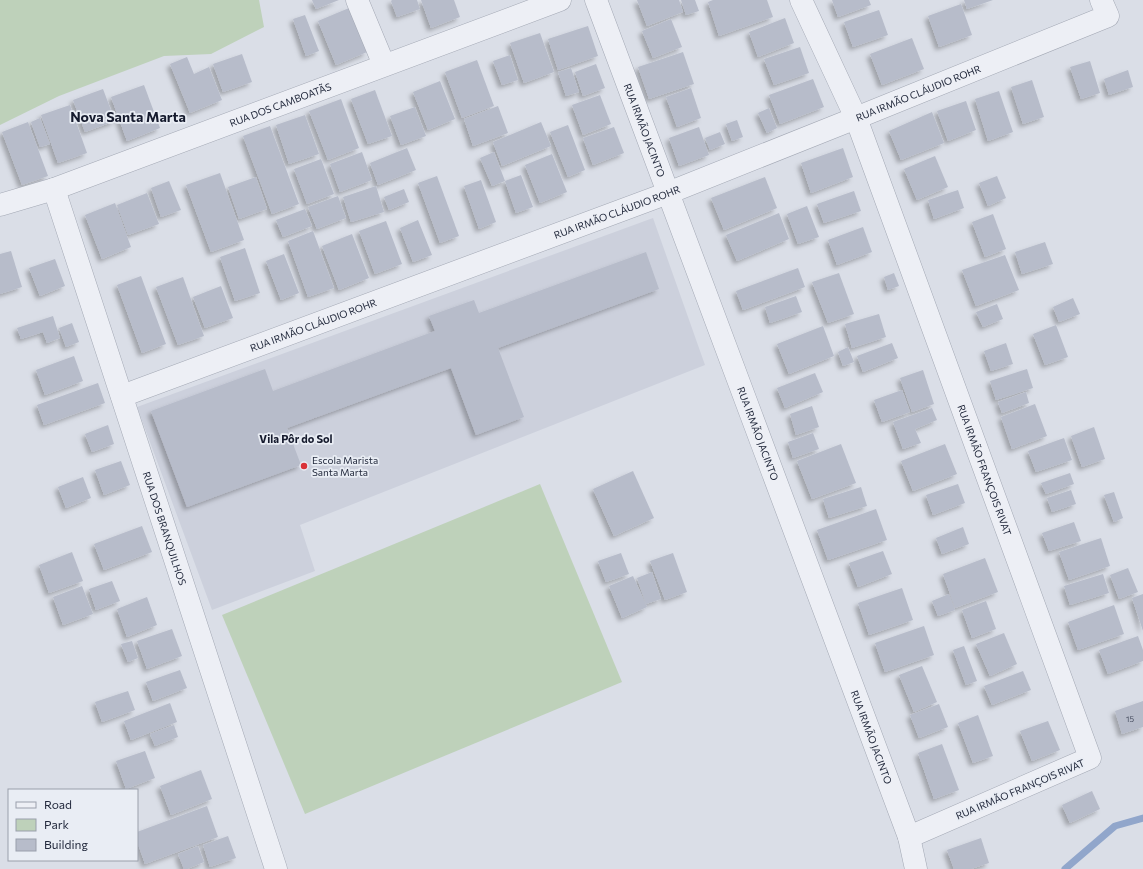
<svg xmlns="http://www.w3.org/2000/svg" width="1143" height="869" viewBox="0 0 1143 869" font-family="Commissioner,sans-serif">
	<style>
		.built { fill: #ccd0dc }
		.green { fill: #bed1ba }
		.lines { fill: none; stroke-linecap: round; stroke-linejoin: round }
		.stream { stroke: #91a6cb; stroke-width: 7 }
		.building { fill: #b7bcca; filter: url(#shadow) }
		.minor-casing { stroke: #a3a8b4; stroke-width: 23 }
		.minor { stroke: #edeff5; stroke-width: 22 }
		.poi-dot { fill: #da3137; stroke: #e9edf4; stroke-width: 1.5 }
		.labels { text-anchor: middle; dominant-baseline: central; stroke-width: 3.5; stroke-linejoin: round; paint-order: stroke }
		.number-label { font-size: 8px; fill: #484e60 }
		.street-label { font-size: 10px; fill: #232a3d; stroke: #e9edf4 }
		.poi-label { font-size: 10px; fill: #232a3d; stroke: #e9edf4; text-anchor: start }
		.neighbourhood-label { font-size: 11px; font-weight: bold; fill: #161b2e; stroke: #e9edf4 }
		.district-label { font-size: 14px; font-weight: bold; fill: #161b2e; stroke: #e9edf4 }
	</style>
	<defs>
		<filter id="shadow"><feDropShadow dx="-3.5" dy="3.5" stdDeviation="2" flood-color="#0004"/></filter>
	</defs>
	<rect width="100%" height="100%" fill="#dadee7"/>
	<polygon class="built" points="653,218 705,365 300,525 315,571 212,610 137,407"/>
	<g class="green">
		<polygon points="0,0 259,0 264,27 211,54 164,56 59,96 0,125"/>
		<polygon points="540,484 622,682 305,814 222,615"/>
	</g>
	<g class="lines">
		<polyline class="stream" points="1065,869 1115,826 1143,818"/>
	</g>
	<g class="building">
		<polygon points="312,0 339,0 316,9"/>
		<polygon points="392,0 417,0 420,9 397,17 391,1"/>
		<polygon points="421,0 454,0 460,17 431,28"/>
		<polygon points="637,0 679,0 683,12 647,26"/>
		<polygon points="681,0 695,0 699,11 686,15"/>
		<polygon points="713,0 767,0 773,17 719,36 708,2"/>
		<polygon points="832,0 869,0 871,5 838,17"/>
		<polygon points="964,0 993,0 967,9"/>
		<polygon points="961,4 972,35 939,47 928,16"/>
		<polygon points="349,8 367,52 336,65 318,21"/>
		<polygon points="879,10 888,35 853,47 844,22"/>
		<polygon points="305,15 319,51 306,56 293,19"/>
		<polygon points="785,18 794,43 758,57 749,32"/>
		<polygon points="671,19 682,47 653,58 642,31"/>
		<polygon points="588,26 598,56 558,70 548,39"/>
		<polygon points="540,33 554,72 524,83 510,43"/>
		<polygon points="912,38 924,69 882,85 870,54"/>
		<polygon points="800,47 809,73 774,85 764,59"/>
		<polygon points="683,52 694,84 649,99 638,67"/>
		<polygon points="242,54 252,82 223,92 213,64"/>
		<polygon points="510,55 518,80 502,85 493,61"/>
		<polygon points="187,57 194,74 209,67 222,100 190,113 170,64"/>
		<polygon points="477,60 494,106 462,118 445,72"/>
		<polygon points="1090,61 1100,93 1081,99 1070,67"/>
		<polygon points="596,64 605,88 583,96 575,72"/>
		<polygon points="571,68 579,92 566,96 558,72"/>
		<polygon points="1128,70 1133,87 1109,95 1104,79"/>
		<polygon points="813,79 824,107 780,124 769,95"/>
		<polygon points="1032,80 1044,117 1023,124 1011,87"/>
		<polygon points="440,81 455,119 428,130 413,92"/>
		<polygon points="144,85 160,128 127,141 111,97"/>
		<polygon points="691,88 701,118 677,127 666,97"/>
		<polygon points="103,89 115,121 85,132 73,100"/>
		<polygon points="375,90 392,136 368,144 351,99"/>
		<polygon points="999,91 1013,132 988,141 975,99"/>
		<polygon points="600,95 611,124 583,135 572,105"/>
		<polygon points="341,99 359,148 328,160 309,111"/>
		<polygon points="966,101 976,130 948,141 937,111"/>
		<polygon points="70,105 87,153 58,163 41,115"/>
		<polygon points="498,106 508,133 473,146 464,119"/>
		<polygon points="415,107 426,136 401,145 390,116"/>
		<polygon points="769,108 777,128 767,133 758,113"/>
		<polygon points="932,112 944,143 901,160 889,131"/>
		<polygon points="305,115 319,154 289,164 276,125"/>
		<polygon points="40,118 50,144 40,147 31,122"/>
		<polygon points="737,120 743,137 732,141 726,124"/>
		<polygon points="28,122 48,176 22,185 2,132"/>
		<polygon points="541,122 551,146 502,166 493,142"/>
		<polygon points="568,125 585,170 568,177 550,132"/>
		<polygon points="270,126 299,204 272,214 243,136"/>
		<polygon points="614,127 624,153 593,165 583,138"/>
		<polygon points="699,127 709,155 679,166 669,138"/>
		<polygon points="720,132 725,144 710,150 705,138"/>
		<polygon points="407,148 416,170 378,185 370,163"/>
		<polygon points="843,148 853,177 811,193 801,163"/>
		<polygon points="362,152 372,180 340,192 330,164"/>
		<polygon points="494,152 505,181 521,175 533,207 516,213 505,181 492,186 480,158"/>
		<polygon points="552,154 567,192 540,203 525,165"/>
		<polygon points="935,156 948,187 917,200 904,169"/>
		<polygon points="321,159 334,194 307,204 294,169"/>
		<polygon points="220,173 244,240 211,252 186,185"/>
		<polygon points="437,176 459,236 440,243 418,183"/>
		<polygon points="997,176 1006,198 988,206 979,183"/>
		<polygon points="256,177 267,209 239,219 228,187"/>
		<polygon points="765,177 777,208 724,230 711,198"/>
		<polygon points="481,180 496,222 479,229 464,186"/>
		<polygon points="169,181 181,210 161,217 151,188"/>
		<polygon points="376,186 384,212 351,222 343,197"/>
		<polygon points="404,189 409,202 389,210 384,197"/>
		<polygon points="958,190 964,208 934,219 928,200"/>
		<polygon points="854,191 861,211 824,223 817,204"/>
		<polygon points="147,193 159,224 128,235 117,205"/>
		<polygon points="338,196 346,218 317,229 308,207"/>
		<polygon points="115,203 131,247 102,259 85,215"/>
		<polygon points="807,206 819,237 798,244 787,214"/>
		<polygon points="305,209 312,226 283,237 276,220"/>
		<polygon points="779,213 789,239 737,261 726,235"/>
		<polygon points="993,214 1006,249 985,257 972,222"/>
		<polygon points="418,220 432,255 413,262 400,228"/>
		<polygon points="386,221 402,264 375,274 359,231"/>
		<polygon points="863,227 872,252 837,265 828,240"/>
		<polygon points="313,231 334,288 308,297 288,241"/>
		<polygon points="352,234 369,278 339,290 322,246"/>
		<polygon points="1045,242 1053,264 1022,274 1015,252"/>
		<polygon points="245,248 260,293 235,301 220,257"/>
		<polygon points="11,251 22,287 0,294 0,254"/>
		<polygon points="646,252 659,289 498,348 524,417 476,435 451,368 287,428 301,465 187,507 151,411 265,369 273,391 435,331 429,316 474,300 479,313"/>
		<polygon points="284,254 299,293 281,300 266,261"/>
		<polygon points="1005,255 1019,290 976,306 962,270"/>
		<polygon points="55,259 65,286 40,296 29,268"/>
		<polygon points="798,268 805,287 743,310 736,291"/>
		<polygon points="839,273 854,314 828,323 812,282"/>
		<polygon points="894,273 899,286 888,290 884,277"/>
		<polygon points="141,276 166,344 142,353 117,285"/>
		<polygon points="183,277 204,336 178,345 156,287"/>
		<polygon points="221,286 233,318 205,328 193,297"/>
		<polygon points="796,296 802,312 770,323 765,307"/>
		<polygon points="1073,298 1080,314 1059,322 1053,307"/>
		<polygon points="997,304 1003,319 983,327 976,312"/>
		<polygon points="879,314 886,337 852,348 845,324"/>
		<polygon points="53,316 60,338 47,343 43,332 21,339 17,328"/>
		<polygon points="72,323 79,342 66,347 59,328"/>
		<polygon points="1056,325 1068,357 1045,365 1033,334"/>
		<polygon points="823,326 834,356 789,374 777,344"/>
		<polygon points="892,343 898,358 863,372 857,356"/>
		<polygon points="1006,343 1013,364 991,371 984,351"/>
		<polygon points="848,347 854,362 843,366 838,352"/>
		<polygon points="74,356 83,381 45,395 36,370"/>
		<polygon points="1027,369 1033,388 996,400 990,381"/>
		<polygon points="923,370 934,404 912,412 900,378"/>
		<polygon points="815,373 823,392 785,408 777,388"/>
		<polygon points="98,383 105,403 44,425 37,405"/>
		<polygon points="902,390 910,412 882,422 874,400"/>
		<polygon points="1026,392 1029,403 1002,413 998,402"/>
		<polygon points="1035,404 1047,436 1012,449 1001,417"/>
		<polygon points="812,406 819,427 796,435 790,414"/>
		<polygon points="932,408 937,420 915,429 921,443 903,449 893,422"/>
		<polygon points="108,425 114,444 92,452 85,434"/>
		<polygon points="1094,427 1105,459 1082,467 1071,436"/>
		<polygon points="813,433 819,449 793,458 788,442"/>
		<polygon points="1064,438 1072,460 1036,472 1028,451"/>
		<polygon points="841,444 856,483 812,499 797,461"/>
		<polygon points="945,444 957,474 913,491 901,461"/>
		<polygon points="121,461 130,485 104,495 95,470"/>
		<polygon points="633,471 654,518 614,536 593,489"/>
		<polygon points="1070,473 1074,484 1046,494 1041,483"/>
		<polygon points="83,477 91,498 66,508 58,487"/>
		<polygon points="958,484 965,503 933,515 926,495"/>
		<polygon points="861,487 867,506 829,518 823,499"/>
		<polygon points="1071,490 1076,504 1052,512 1047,498"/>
		<polygon points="1114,492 1123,518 1114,522 1104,495"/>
		<polygon points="876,509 887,540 828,560 817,530"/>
		<polygon points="1074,522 1081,541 1049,551 1042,533"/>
		<polygon points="142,526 152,552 104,570 94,544"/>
		<polygon points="963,527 969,544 942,554 936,538"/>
		<polygon points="1101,538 1110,566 1069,580 1059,552"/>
		<polygon points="883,551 892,574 858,587 849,563"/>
		<polygon points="72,552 83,581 49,593 39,565"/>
		<polygon points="621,553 629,574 606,582 598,561"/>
		<polygon points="673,553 687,592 665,600 650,561"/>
		<polygon points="985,558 998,592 955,608 943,574"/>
		<polygon points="1128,568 1138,592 1119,599 1110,575"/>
		<polygon points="652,572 661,599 646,604 637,578"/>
		<polygon points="1103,574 1109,593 1070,605 1064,586"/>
		<polygon points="633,576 647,607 622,618 609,586"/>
		<polygon points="112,581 120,601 96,610 89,589"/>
		<polygon points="82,586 93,614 63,625 53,597"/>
		<polygon points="902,588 913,620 869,635 858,603"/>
		<polygon points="949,594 955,610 938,616 932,601"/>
		<polygon points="1143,594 1143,631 1132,598"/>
		<polygon points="147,597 157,625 127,637 117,609"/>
		<polygon points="986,601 996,629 972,638 962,610"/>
		<polygon points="1114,605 1124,634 1078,650 1068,622"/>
		<polygon points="924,626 934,655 885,672 875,643"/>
		<polygon points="172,629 182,656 147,669 137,641"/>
		<polygon points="1004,633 1017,664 990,676 976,644"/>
		<polygon points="1138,636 1143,650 1143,661 1108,674 1099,650"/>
		<polygon points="132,641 138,658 128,662 121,644"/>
		<polygon points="964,646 977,681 966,685 953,650"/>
		<polygon points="922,666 937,702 914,712 899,675"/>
		<polygon points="180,670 187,688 153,701 146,682"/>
		<polygon points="1023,671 1031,690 992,705 984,686"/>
		<polygon points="128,691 135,710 102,722 95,702"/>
		<polygon points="1143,701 1143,727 1122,734 1115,711"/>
		<polygon points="170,703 177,722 131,740 124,721"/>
		<polygon points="939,704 948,727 919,738 910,715"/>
		<polygon points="978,715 993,756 973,763 958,723"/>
		<polygon points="1048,721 1060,750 1032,761 1020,731"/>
		<polygon points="174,725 178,737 155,746 150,734"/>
		<polygon points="942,744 959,790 934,799 918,753"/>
		<polygon points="145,751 155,778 126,789 116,761"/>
		<polygon points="201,770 212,799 171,815 160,786"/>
		<polygon points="1092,791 1100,809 1070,823 1062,805"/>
		<polygon points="207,806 218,837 145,864 137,841 137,832"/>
		<polygon points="228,836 236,858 210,867 203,845"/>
		<polygon points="981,838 989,863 971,869 954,869 947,850"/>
		<polygon points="198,846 204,862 187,869 184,869 178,854"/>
	</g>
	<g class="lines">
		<g class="minor-casing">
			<g id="minor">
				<polyline points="357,0 384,65"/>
				<path id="s1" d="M596,0L909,837L916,869"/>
				<path id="s2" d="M801,0L856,118L1090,758L909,837"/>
				<path id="s3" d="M54,189L276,869"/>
				<path id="s4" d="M0,205L54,189L560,0"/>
				<path id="s5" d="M122,396L668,193L856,118L1108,16L1101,0"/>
			</g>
		</g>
		<use href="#minor" class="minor"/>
	</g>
	<circle class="poi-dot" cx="304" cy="466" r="4"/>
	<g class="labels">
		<g class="number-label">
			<text x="1130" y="719">15</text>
		</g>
		<g class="street-label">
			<text stroke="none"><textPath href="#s5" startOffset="852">RUA IRMÃO CLÁUDIO ROHR</textPath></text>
			<text stroke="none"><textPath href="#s4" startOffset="298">RUA DOS CAMBOATÃS</textPath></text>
			<text stroke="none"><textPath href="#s1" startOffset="139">RUA IRMÃO JACINTO</textPath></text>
			<text stroke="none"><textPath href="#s5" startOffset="528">RUA IRMÃO CLÁUDIO ROHR</textPath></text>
			<text stroke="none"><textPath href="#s5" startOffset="204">RUA IRMÃO CLÁUDIO ROHR</textPath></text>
			<text stroke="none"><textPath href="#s1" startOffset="463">RUA IRMÃO JACINTO</textPath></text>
			<text stroke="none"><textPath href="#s2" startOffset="505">RUA IRMÃO FRANÇOIS RIVAT</textPath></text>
			<text stroke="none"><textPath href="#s3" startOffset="357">RUA DOS BRANQUILHOS</textPath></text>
			<text stroke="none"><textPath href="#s1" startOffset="787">RUA IRMÃO JACINTO</textPath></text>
			<text transform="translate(1020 789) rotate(-23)">RUA IRMÃO FRANÇOIS RIVAT</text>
		</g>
		<g class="poi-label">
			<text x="312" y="460">Escola Marista<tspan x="312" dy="12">Santa Marta</tspan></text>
		</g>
		<g class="neighbourhood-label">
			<text x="296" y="438">Vila Pôr do Sol</text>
		</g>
		<g class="district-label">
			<text x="128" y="116">Nova Santa Marta</text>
		</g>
	</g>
	<rect x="8" y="789" width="130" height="72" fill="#e9edf4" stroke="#9a9fab"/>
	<rect x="16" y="802" width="20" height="6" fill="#edeff5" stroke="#9a9fab"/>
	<text x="44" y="809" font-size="12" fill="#232a3d">Road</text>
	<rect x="16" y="819" width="20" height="12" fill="#bed1ba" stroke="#9a9fab"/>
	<text x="44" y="829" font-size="12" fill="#232a3d">Park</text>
	<rect x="16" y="839" width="20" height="12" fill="#b7bcca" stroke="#9a9fab"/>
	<text x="44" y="849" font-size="12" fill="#232a3d">Building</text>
</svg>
